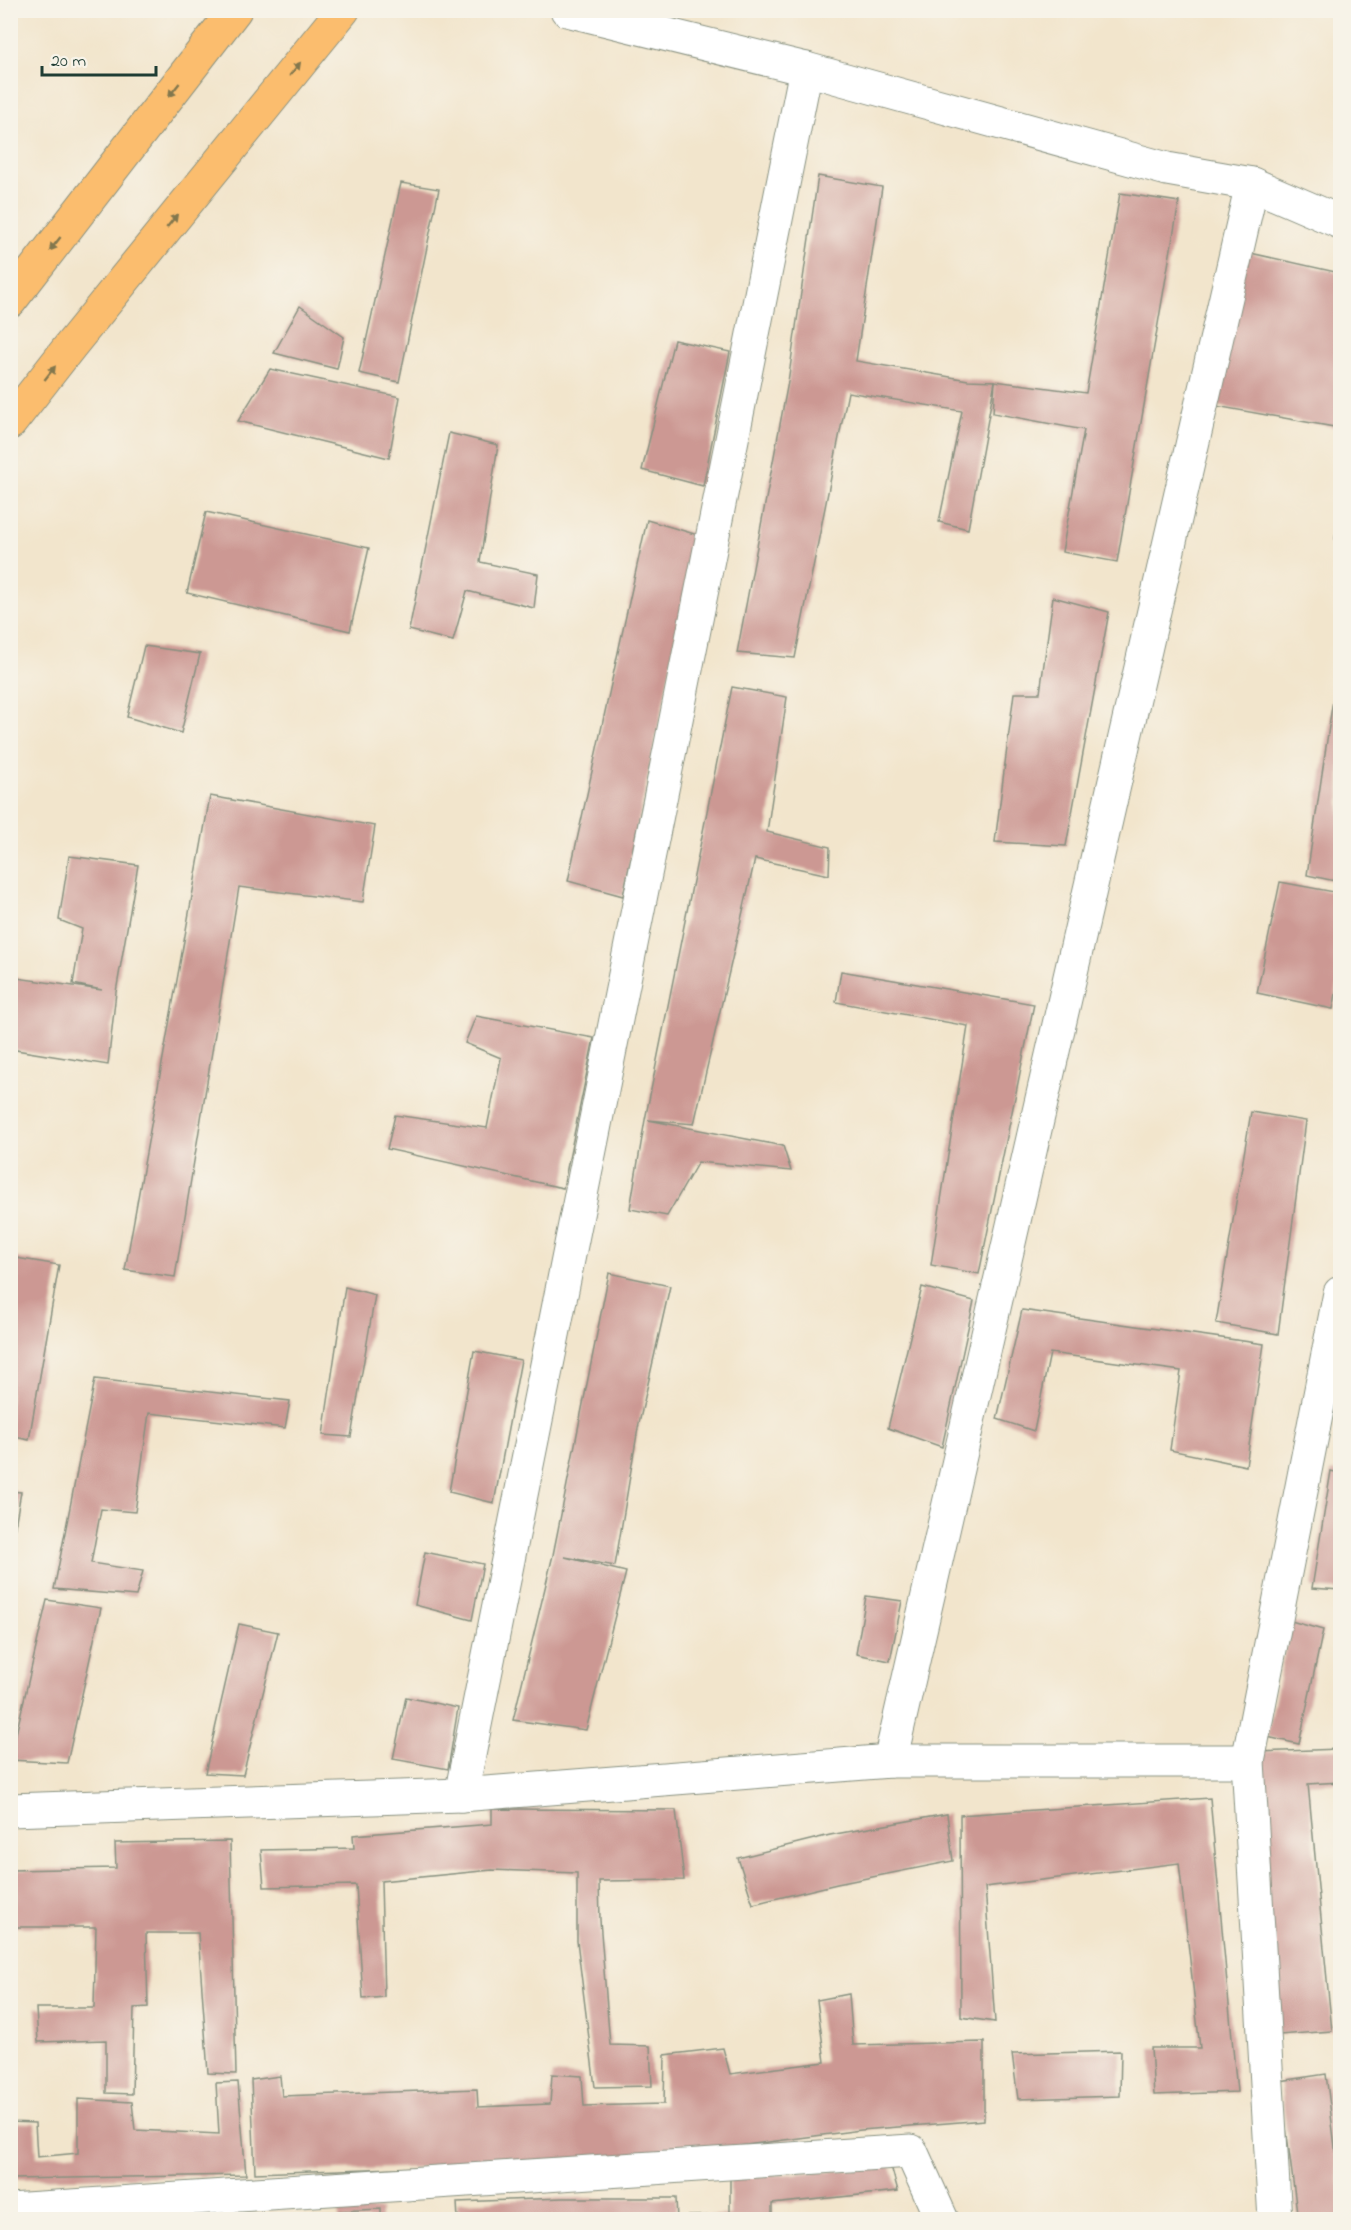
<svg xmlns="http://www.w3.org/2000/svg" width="1351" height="2230" viewBox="0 0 1351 2230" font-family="'Indie Flower',sans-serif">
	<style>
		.building { fill: #cc9893 }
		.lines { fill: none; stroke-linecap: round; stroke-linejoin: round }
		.minor-casing { stroke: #889180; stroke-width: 35 }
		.trunk-casing { stroke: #889180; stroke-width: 35 }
		.minor { stroke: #fff; stroke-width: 33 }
		.trunk { stroke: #fbbd6e; stroke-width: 33 }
		.oneway { fill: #82774e }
	</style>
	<rect width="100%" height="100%" fill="#f7f3e8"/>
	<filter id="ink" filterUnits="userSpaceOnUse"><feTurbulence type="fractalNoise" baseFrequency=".0167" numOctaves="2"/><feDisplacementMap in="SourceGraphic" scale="12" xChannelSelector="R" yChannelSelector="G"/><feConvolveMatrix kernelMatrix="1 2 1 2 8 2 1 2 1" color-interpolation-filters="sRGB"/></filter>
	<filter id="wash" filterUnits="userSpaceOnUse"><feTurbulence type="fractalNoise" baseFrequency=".008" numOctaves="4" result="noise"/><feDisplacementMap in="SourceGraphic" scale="24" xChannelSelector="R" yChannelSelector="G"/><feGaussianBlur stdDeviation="1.35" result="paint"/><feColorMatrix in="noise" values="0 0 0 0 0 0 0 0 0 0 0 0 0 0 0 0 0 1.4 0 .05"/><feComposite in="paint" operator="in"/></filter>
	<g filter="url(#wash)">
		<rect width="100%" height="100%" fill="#f2e5cc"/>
		<g id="blocks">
			<g class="building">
				<polygon points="818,176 882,187 856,361 968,380 995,381 968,529 939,522 962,411 848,392 795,658 737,653 788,382"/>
				<polygon points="401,183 439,189 399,382 359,373"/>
				<polygon points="1120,193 1179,202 1117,562 1062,552 1084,430 993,413 995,381 1086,393"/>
				<polygon points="1237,250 1340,273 1340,428 1216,406"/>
				<polygon points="300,306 344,337 337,369 274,353"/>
				<polygon points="674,340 730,352 703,486 642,470"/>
				<polygon points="270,369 400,397 389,458 238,421"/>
				<polygon points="449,433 498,445 480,562 538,574 534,608 467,591 453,641 409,630"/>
				<polygon points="1339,507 1340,507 1340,540 1335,539"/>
				<polygon points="206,512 369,548 350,631 187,593"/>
				<polygon points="647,520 698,535 623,896 568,881"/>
				<polygon points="1053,597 1109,612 1066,846 995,842 1014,693 1040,693"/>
				<polygon points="144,646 200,654 181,733 127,717"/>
				<polygon points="1339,659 1340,659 1340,882 1307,875"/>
				<polygon points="732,687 787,697 767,832 830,847 829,875 755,859 694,1124 648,1120 783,1146 791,1171 698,1162 667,1216 630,1209 645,1120"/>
				<polygon points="210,796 375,826 363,902 239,887 175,1277 125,1270"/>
				<polygon points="69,856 138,865 116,992 108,1065 10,1049 10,977 102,990 73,984 82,929 59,920"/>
				<polygon points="1280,882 1340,893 1340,974 1333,1009 1257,993"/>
				<polygon points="841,971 1034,1004 979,1274 931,1265 968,1026 836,1002"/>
				<polygon points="476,1016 594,1038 563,1188 387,1149 395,1115 487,1128 501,1058 465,1043"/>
				<polygon points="1251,1112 1306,1121 1278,1334 1216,1323"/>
				<polygon points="10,1257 59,1265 29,1440 10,1436"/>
				<polygon points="609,1273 670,1286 638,1428 615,1566 565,1557 626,1572 586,1730 513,1720 553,1555"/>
				<polygon points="345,1287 375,1295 351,1437 323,1435"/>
				<polygon points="922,1287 974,1301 942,1447 888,1428"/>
				<polygon points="1022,1310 1264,1344 1246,1466 1170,1450 1181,1371 1050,1353 1034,1431 997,1419"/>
				<polygon points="474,1351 521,1360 494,1503 449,1492"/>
				<polygon points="95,1379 290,1401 285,1428 149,1413 135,1512 101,1509 91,1563 143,1571 136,1596 54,1589"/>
				<polygon points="1331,1471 1340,1473 1340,1590 1312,1588"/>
				<polygon points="10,1491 21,1492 12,1543 10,1542"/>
				<polygon points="425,1552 483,1564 472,1620 415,1605"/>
				<polygon points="866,1596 902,1601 890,1661 856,1654"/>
				<polygon points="47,1600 101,1608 67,1763 10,1760"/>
				<polygon points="1291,1621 1323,1630 1299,1744 1267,1737"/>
				<polygon points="239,1624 278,1632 243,1775 205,1773"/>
				<polygon points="406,1697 458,1708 448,1769 393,1759"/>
				<polygon points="1340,1749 1340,1782 1308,1784 1332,2031 1279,2035 1256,1752"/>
				<polygon points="1210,1798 1237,2092 1154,2095 1151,2048 1200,2048 1179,1863 985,1887 995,2022 961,2017 960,1815"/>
				<polygon points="492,1809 676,1810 684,1880 599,1881 600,1920 610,2045 650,2046 652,2086 595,2087 577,1941 577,1873 492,1870 381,1881 384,1997 363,1999 356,1885 264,1887 261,1850 354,1848 353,1835 492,1824"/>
				<polygon points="947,1814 953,1861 837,1884 753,1904 738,1858 830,1835"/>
				<polygon points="230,1841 236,2074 208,2073 198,1933 146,1933 148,2007 134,2008 132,2094 106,2093 106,2040 38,2042 36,2008 94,2008 96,1927 10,1927 10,1870 116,1868 115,1843"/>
				<polygon points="849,1994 853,2045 984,2042 984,2120 861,2130 599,2164 480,2165 255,2173 251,2080 280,2076 282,2096 477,2089 478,2107 550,2104 552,2074 582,2076 584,2106 664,2104 665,2055 723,2048 730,2074 825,2062 817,2000"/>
				<polygon points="1121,2051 1120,2096 1018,2099 1012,2054"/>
				<polygon points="1326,2074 1340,2188 1340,2220 1298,2220 1280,2081"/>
				<polygon points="238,2082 246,2175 10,2179 10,2122 35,2123 37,2157 78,2153 78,2099 132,2102 135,2130 219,2134 216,2083"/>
				<polygon points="891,2166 898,2191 772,2204 772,2220 689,2220 688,2216 730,2215 730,2179"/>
				<polygon points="563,2198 676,2198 677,2220 458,2220 457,2202"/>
				<polygon points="381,2209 381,2220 339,2220 339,2211"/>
				<polygon points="94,2214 176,2217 196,2218 196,2220 47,2220"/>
			</g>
		</g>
	</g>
	<g filter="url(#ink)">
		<use href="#blocks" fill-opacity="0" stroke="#889180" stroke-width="1.5"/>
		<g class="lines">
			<g class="minor-casing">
				<g id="minor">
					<polyline points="567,10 806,69 1167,169 1252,184 1340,222"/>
					<polyline points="890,1761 1252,184"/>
					<polyline points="461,1795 806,69"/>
					<polyline points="10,1810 461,1795 890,1761 1248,1761"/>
					<polyline points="10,2210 911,2151 942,2220"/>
					<polyline points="1275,2220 1248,1761 1340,1293"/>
				</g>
			</g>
			<g class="trunk-casing">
				<g id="trunk">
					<polyline points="10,301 235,10"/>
					<polyline points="10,423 71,345 343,10"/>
				</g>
			</g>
			<use href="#minor" class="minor"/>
			<use href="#trunk" class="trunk"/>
		</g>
		<defs><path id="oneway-solid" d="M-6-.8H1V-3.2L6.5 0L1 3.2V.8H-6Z" transform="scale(1.5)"/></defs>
		<g class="oneway">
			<use href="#oneway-solid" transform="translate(295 69) rotate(-51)"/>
			<use href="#oneway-solid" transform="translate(174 90) rotate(128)"/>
			<use href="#oneway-solid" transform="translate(172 221) rotate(-51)"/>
			<use href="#oneway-solid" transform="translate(55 244) rotate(128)"/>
			<use href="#oneway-solid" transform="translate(50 373) rotate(-52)"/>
		</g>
	</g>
	<rect width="1351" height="2230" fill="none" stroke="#f7f3e8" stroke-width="36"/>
	<path d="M42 66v9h114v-9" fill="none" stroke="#1f3d34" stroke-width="3"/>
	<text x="51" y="66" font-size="18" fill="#1f3d34" stroke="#f7f3e8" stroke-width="4.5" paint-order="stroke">20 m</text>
</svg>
